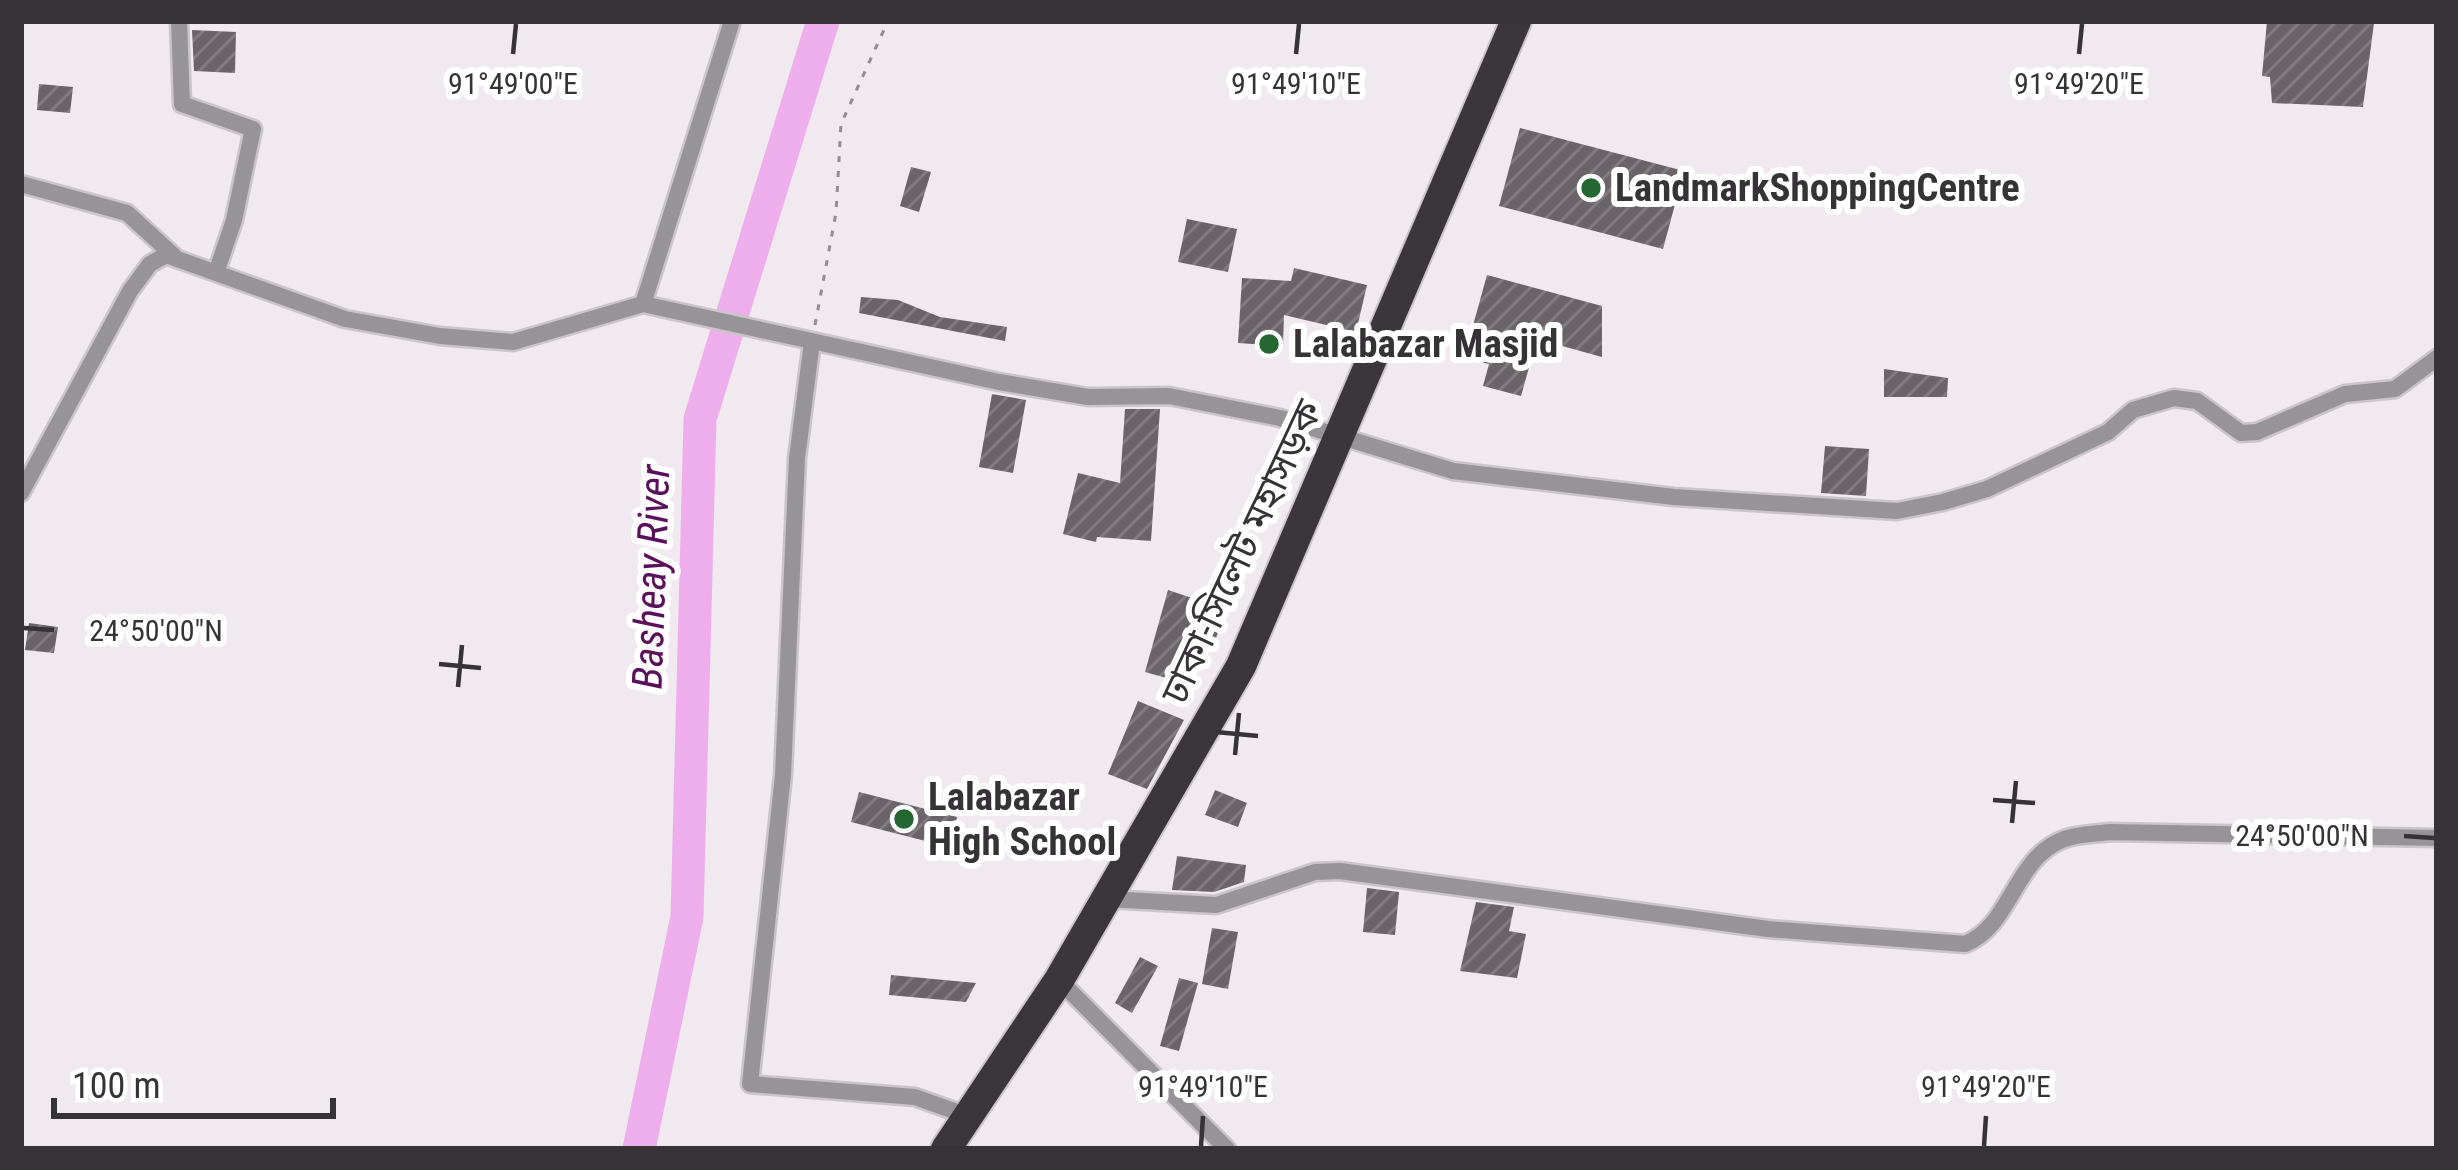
<svg xmlns="http://www.w3.org/2000/svg" width="2458" height="1170" viewBox="0 0 2458 1170" font-family="'Roboto Condensed','Noto Sans Bengali',sans-serif">
	<style>
		.lines { fill: none; stroke-linecap: round; stroke-linejoin: round }
		.river { stroke: #eeaeec; stroke-width: 33 }
		.building { fill: url(#building-hatch) }
		.street-casing { stroke: #cbc5ca; stroke-width: 21 }
		.highway-casing { stroke: #cbc5ca; stroke-width: 34 }
		.path { stroke: #928d91; stroke-width: 3; stroke-dasharray: 6 9; stroke-linecap: butt }
		.street { stroke: #979497; stroke-width: 16 }
		.highway { stroke: #3b363b; stroke-width: 30 }
		.ticks { fill: none; stroke: #363336; stroke-width: 4.5 }
		.poi-dot { fill: #246732; stroke: #fff; stroke-width: 4.5 }
		.labels { text-anchor: middle; dominant-baseline: central; stroke-width: 12; stroke-linejoin: round; paint-order: stroke }
		.poi-label { font-size: 39px; font-weight: bold; fill: #363336; stroke: #fff; text-anchor: start }
		.street-label { font-size: 39px; fill: #363336; stroke: #fff }
		.water-label { font-size: 42px; font-style: italic; fill: #5b105c; stroke: #fff }
		.ticks-label { font-size: 30px; text-anchor: middle; fill: #363336; stroke: #fff; stroke-width: 12; stroke-linejoin: round; paint-order: stroke }
	</style>
	<defs>
		<pattern id="building-hatch" width="6" height="6" patternUnits="userSpaceOnUse" patternTransform="scale(3)"><rect width="6" height="6" fill="#6a6469"/><path d="M-1 1l2-2M0 6l6-6M5 7l2-2" fill="none" stroke="#807c80"/></pattern>
	</defs>
	<rect width="100%" height="100%" fill="#f0e9ef"/>
	<g class="lines">
		<polyline class="river" points="639,1149 687,917 700,419 823,21"/>
	</g>
	<g class="building">
		<polygon points="2267,21 2374,23 2363,107 2272,103 2270,77 2262,76"/>
		<polygon points="192,30 236,32 235,73 194,71"/>
		<polygon points="39,84 73,87 70,113 37,110"/>
		<polygon points="1520,128 1684,171 1663,249 1499,206"/>
		<polygon points="911,167 931,172 919,212 900,206"/>
		<polygon points="1187,219 1237,229 1228,272 1178,262"/>
		<polygon points="1294,268 1367,285 1356,332 1284,315 1283,346 1238,343 1242,278 1291,281"/>
		<polygon points="1487,275 1602,306 1602,357 1537,339 1521,396 1483,386 1489,364 1464,358"/>
		<polygon points="861,297 898,300 940,317 1007,327 1005,341 859,313"/>
		<polygon points="1884,369 1948,378 1947,397 1884,397"/>
		<polygon points="992,394 1026,400 1013,473 979,467"/>
		<polygon points="1125,409 1160,409 1151,541 1097,537 1096,542 1063,534 1078,473 1120,483"/>
		<polygon points="1825,446 1869,449 1866,496 1821,493"/>
		<polygon points="1168,590 1219,607 1209,618 1220,627 1215,641 1202,637 1188,684 1145,672"/>
		<polygon points="29,623 58,627 54,653 25,650"/>
		<polygon points="1138,701 1184,720 1147,789 1108,774"/>
		<polygon points="1215,790 1247,803 1238,827 1205,815"/>
		<polygon points="859,792 957,817 949,847 851,822"/>
		<polygon points="1177,856 1246,865 1244,882 1214,892 1172,890"/>
		<polygon points="1367,888 1399,892 1395,935 1363,932"/>
		<polygon points="1476,902 1514,907 1509,931 1526,934 1517,978 1460,971"/>
		<polygon points="1212,928 1238,932 1228,989 1202,984"/>
		<polygon points="1140,957 1158,966 1132,1013 1115,1003"/>
		<polygon points="891,975 976,983 966,1002 889,995"/>
		<polygon points="1179,978 1198,983 1179,1051 1160,1046"/>
	</g>
	<g class="lines">
		<g class="street-casing">
			<g id="street">
				<polyline points="179,21 182,104 253,129 234,220 217,270"/>
				<polyline points="21,184 127,213 174,256"/>
				<polyline points="643,304 732,21"/>
				<polyline points="812,342 797,458 783,775 750,1084 915,1097 968,1116"/>
				<polyline points="21,493 130,291 150,264 166,255 345,319 440,336 513,342 643,304 999,382 1088,397 1169,396 1280,418 1453,471 1674,497 1897,511 1943,502 1987,489 2108,432 2133,410 2174,398 2197,401 2241,433 2257,432 2345,394 2395,389 2437,358"/>
				<path d="M1107,899L1216,905L1315,872L1340,871L1768,929L1965,944C2011,926 2014,859 2062,840C2076,834 2095,834 2110,832L2437,838"/>
				<polyline points="1059,980 1227,1149"/>
			</g>
		</g>
		<g class="highway-casing">
			<polyline id="highway" points="946,1149 1059,980 1241,666 1516,21"/>
		</g>
		<polyline class="path" points="815,325 836,213 841,124 888,21"/>
		<use href="#street" class="street"/>
		<use href="#highway" class="highway"/>
	</g>
	<path class="ticks" d="M513,54L516,24M1296,54L1299,24M2079,54L2082,24M24,628L54,630M439,664L481,668M458,687L462,645M1216,732L1258,736M1235,755L1239,713M1993,800L2035,803M2012,823L2016,781M2404,836L2434,838M1201,1146L1203,1116M1984,1146L1986,1116"/>
	<g class="poi-dot">
		<circle cx="1591" cy="188" r="12"/>
		<circle cx="1269" cy="344" r="12"/>
		<circle cx="904" cy="819" r="12"/>
	</g>
	<g class="labels">
		<g class="poi-label">
			<text x="1615" y="188">LandmarkShoppingCentre</text>
			<text x="1293" y="344">Lalabazar Masjid</text>
			<text x="928" y="797">Lalabazar<tspan x="928" dy="45">High School</tspan></text>
		</g>
		<g class="street-label">
			<text transform="translate(1242 552) rotate(-65)">ঢাকা-সিলেট মহাসড়ক</text>
		</g>
		<g class="water-label">
			<text transform="translate(651 577) rotate(-88)">Basheay River</text>
		</g>
	</g>
	<g class="ticks-label">
		<text x="513" y="94">91°49'00"E</text>
		<text x="1296" y="94">91°49'10"E</text>
		<text x="2079" y="94">91°49'20"E</text>
		<text x="156" y="641">24°50'00"N</text>
		<text x="2302" y="846">24°50'00"N</text>
		<text x="1203" y="1097">91°49'10"E</text>
		<text x="1986" y="1097">91°49'20"E</text>
	</g>
	<rect width="2458" height="1170" fill="none" stroke="#363336" stroke-width="48"/>
	<path d="M54 1098v18h279v-18" fill="none" stroke="#363336" stroke-width="6"/>
	<text x="72" y="1098" font-size="36" fill="#363336" stroke="#ffffff" stroke-width="9" paint-order="stroke">100 m</text>
</svg>
